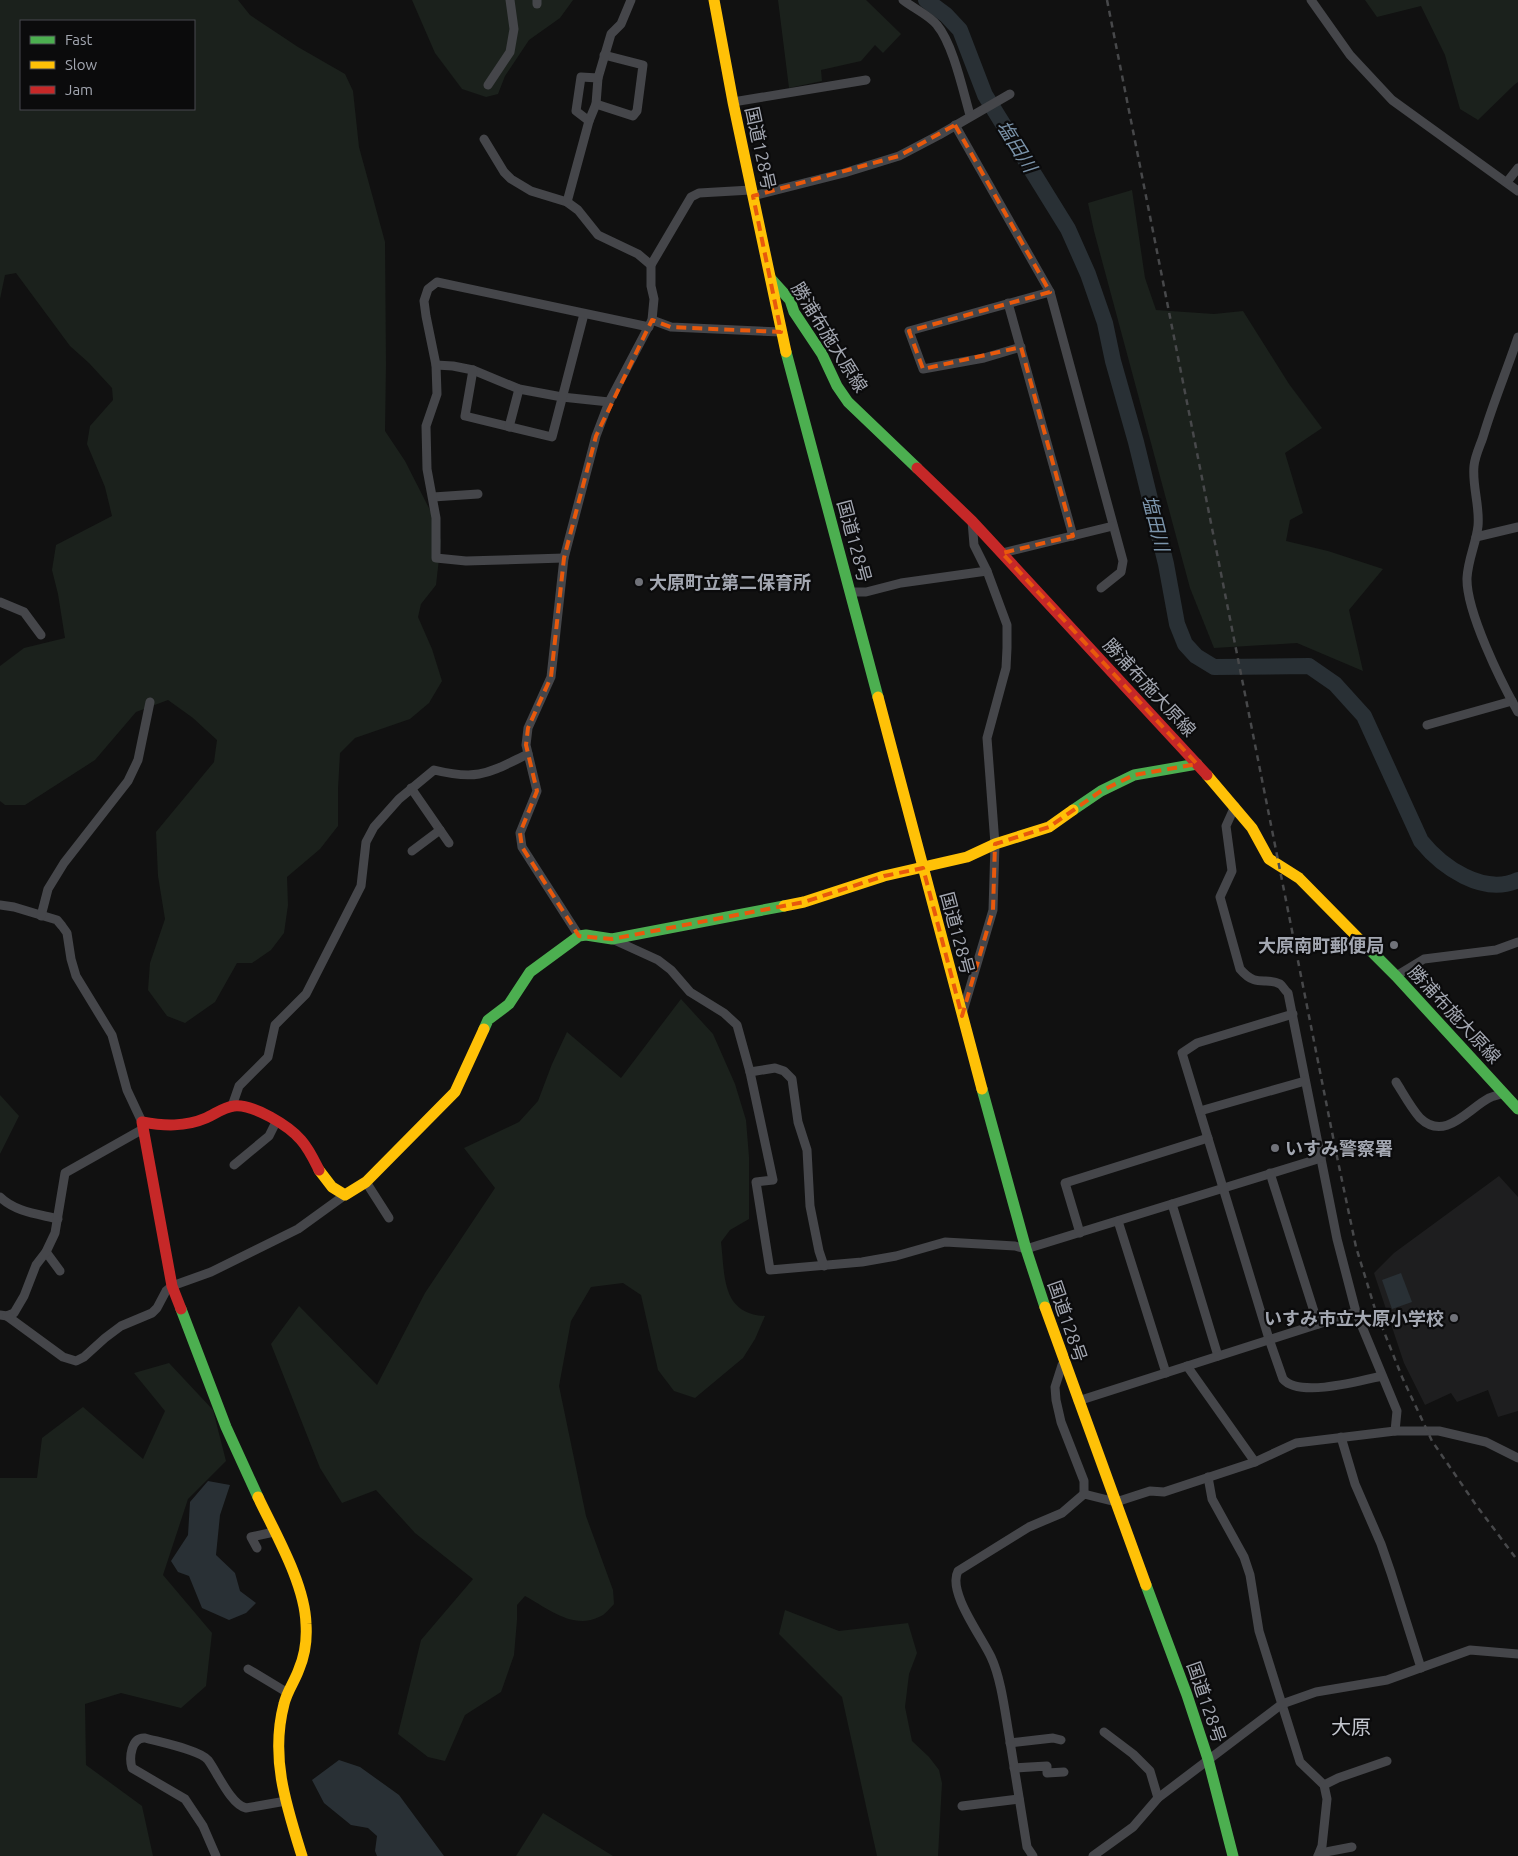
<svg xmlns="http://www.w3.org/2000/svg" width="1518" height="1856" viewBox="0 0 1518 1856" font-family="Ubuntu,'Noto Sans JP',sans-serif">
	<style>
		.built { fill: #1e1e1f }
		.green { fill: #1b211c; fill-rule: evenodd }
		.water { fill: #293035 }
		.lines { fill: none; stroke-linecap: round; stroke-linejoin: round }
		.river { stroke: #293035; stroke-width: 16 }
		.street { stroke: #45464a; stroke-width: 9 }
		.fast { stroke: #4caf50; stroke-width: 11 }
		.slow { stroke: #ffc107; stroke-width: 11 }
		.jam { stroke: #c62828; stroke-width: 11 }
		.rail { stroke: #47484a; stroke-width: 2.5; stroke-dasharray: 6 5; stroke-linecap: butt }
		.marked { fill: none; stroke: #e8590c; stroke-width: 4; stroke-dasharray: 10 6; stroke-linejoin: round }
		.poi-dot { fill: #707279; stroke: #0b0b0c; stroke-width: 2 }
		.labels { text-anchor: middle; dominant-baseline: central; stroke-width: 4.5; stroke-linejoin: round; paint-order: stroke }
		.street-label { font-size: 18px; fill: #a3a7b1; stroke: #0b0b0c }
		.poi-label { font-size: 18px; font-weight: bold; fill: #a3a7b1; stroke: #0b0b0c; text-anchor: start }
		.water-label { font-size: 19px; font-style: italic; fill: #7b94ab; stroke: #0b0b0c }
		.quarter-label { font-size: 20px; fill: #c3c6ce; stroke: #0b0b0c }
	</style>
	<rect width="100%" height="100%" fill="#111"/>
	<polygon class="built" points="1499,1176 1518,1197 1518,1411 1498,1417 1488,1390 1457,1402 1451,1393 1425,1405 1404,1363 1374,1273 1394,1253"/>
	<g class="green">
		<path d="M0,0H238L250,15L298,47L345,74L353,91L359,147L385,242L386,364L385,431L405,461L433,516L441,541L436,585L421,604L418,617L432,649L442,681L429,703L410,719L355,738L340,753L338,789V826L320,849L287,877L288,905L284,933L271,950L252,963H237L215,1002L185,1023L167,1016L148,990L150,963L165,919L158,876L156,832L214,762L217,740L193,718L168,700L136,712L95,760L25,805H5L0,801V666L24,648L65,638L58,594L52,570L56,545L112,516L105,487L87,444L90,426L113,400L112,388L89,363L70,346L16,273L5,275L0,299ZM21,21H194V109H21Z"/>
		<polygon points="412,0 573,0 560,18 529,40 505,76 498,94 486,97 462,89 435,53"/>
		<polygon points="778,0 866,0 901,34 883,53 875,45 861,61 821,70 822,81 789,88"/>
		<polygon points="1365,0 1518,0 1518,82 1514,85 1478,120 1460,109 1445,55 1421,6 1377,17"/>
		<polygon points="1132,190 1145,278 1156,310 1214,314 1243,311 1289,384 1322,428 1285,453 1303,513 1290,520 1286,541 1328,551 1383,569 1349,610 1363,671 1297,643 1214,648 1190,588 1094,231 1088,203"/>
		<path d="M681,999L713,1034L735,1084L746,1120L749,1157V1219L730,1230L721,1242C725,1275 721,1314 765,1316L755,1339L743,1358L695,1398L674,1391L658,1370L641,1295L623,1283L591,1287L571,1321L559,1386L586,1516L613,1590L614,1604C610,1608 605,1615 599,1617C573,1630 547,1608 525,1596L517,1605V1620L514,1655L501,1692L465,1715L445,1761L428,1757L398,1734L421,1640L473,1579L415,1533L376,1490L342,1503L320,1468L271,1344L299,1306L377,1385L425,1293L495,1188L464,1148L519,1122L538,1101L552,1064L567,1032L621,1078Z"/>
		<polygon points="0,1095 19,1116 0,1154"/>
		<polygon points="169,1363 213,1410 226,1461 188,1499 163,1575 212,1633 206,1686 181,1708 121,1693 85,1704 86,1765 142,1806 153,1856 0,1856 0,1478 37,1478 42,1438 83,1407 143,1459 165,1411 134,1373"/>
		<polygon points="785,1610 839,1631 908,1623 917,1653 909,1674 905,1707 912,1741 929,1757 939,1770 942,1783 938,1856 877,1856 842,1697 779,1634"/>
		<polygon points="543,1813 613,1856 516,1856"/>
	</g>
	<g class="water">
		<polygon points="1401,1273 1412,1302 1392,1309 1382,1280"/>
		<polygon points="208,1481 230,1485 220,1515 216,1555 235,1573 240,1591 256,1603 246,1613 229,1620 202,1608 189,1576 178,1572 171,1561 188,1535 190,1502"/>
		<polygon points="339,1760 360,1767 399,1795 444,1856 377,1856 375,1851 377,1836 368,1828 351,1825 324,1803 312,1780"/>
	</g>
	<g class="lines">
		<path class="river" d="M926,0L946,15L960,30L985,95L1068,229L1088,274L1105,323L1113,361L1136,442L1166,564L1177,624L1185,644L1196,656L1214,667L1309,666L1335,684L1364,716L1421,841C1442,867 1483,896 1518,880"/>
		<g class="street">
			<path d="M903,0C913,8 929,15 937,25C953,44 963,91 970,115"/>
			<polyline points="1311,0 1350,55 1392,100 1518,191"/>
			<polyline points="537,4 537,0"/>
			<polyline points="488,85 510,52 514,29 510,0"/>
			<polyline points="733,102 866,80"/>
			<polyline points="596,104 633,116 637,111 643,65 604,55"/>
			<polyline points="589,121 596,104 598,78"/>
			<polyline points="955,125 1050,292 1123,561 1121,572 1101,588"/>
			<polyline points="484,139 504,172 511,179 531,191 567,202 578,210 598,235 638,254 651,265"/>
			<polyline points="1507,182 1518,168"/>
			<polyline points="753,196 844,173 899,156 939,135 1010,94"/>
			<polyline points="567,202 589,121 576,111 581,77 598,78 611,34 621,24 631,0"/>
			<polyline points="1008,303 1073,536"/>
			<polyline points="652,320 671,327 781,332"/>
			<path d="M1518,337C1507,370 1493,403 1483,437C1480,446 1475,456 1474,466C1472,486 1480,506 1478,526C1476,544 1468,559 1467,578C1466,611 1501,682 1518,712"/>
			<polyline points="1021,347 984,358 923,369 909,331 1050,292"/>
			<polyline points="436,365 453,366 473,370 519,389 562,397 609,402"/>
			<polyline points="473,370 465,416 552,437 584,314"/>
			<polyline points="509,427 519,389"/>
			<polyline points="433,497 478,494"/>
			<polyline points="1476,537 1518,527"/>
			<polyline points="1002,553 1113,526"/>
			<polyline points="564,558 466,561 436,558 436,518 427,469 426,426 437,394 436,365 426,316 424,301 428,289 437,282 649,327"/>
			<polyline points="850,592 866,592 901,583 987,571"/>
			<polyline points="0,602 24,612 41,635"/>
			<polyline points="1427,725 1512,701"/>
			<polyline points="411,788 449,843"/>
			<path d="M1235,806L1226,826L1232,871L1220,897L1240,969C1257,989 1266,976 1280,984C1283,986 1285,991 1288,993L1337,1239L1356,1312L1397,1411L1395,1431"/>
			<polyline points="412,851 440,830"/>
			<polyline points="0,905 14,907 57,920 62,926 67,933 71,959 76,976 112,1035 127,1090 142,1122"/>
			<polyline points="41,916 48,889 64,863 128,781 138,760 150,702"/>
			<polyline points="579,936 522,847 520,833 537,791 526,745 528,728 551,677 564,558 596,436 609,402 652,320 654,299 651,286 651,265 691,197 699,193 751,190"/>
			<polyline points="612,939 658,960 671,970 690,992 724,1013 737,1025 750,1072 773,1180 756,1182 770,1270 862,1262 896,1256 945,1242 1015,1246 1026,1249 1321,1158"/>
			<polyline points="1396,976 1424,959 1496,950 1518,942"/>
			<polyline points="963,1011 993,910 995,844 987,738 1006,668 1007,648 1007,625 987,571 974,545 972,521"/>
			<path d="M1293,1014L1197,1043L1182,1053L1269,1339L1283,1379C1299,1398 1360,1381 1382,1376"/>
			<polyline points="750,1072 775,1068 784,1071 792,1079 798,1122 807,1150 810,1206 819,1251 824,1266"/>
			<path d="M1396,1082C1403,1093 1411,1108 1420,1118C1445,1142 1468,1109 1489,1098C1493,1096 1499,1095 1504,1093"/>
			<path d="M232,1106L239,1086L268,1057L275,1025L306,994L361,886L366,842L374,827L399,799L434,770C479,781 488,773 528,754"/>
			<polyline points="1200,1111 1305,1081"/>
			<polyline points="234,1165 269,1136 276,1122"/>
			<polyline points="1270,1173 1318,1324"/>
			<polyline points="366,1182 389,1218"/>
			<path d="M0,1197C15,1212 38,1214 58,1219"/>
			<polyline points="1172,1204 1218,1356"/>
			<polyline points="1118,1221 1166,1373"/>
			<polyline points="1080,1233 1065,1183 1208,1138"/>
			<polyline points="46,1252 60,1271"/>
			<polyline points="0,1315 7,1316 14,1313 24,1296 36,1265 46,1252 55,1233 65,1173 143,1129"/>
			<polyline points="7,1316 63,1357 76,1361 84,1357 105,1338 121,1326 152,1313 157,1308 166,1291 172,1286 211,1272 298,1229 345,1195"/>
			<polyline points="1062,1365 1055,1387 1056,1400 1061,1422 1084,1481 1084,1494"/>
			<polyline points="1187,1366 1255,1462"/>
			<polyline points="1078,1401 1356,1312"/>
			<polyline points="1341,1437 1355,1484 1381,1544 1391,1573 1421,1668"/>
			<polyline points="1208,1477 1212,1499 1244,1557 1250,1575 1259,1631 1300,1762 1324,1785 1327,1799 1322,1846 1318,1856"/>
			<polyline points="257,1548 251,1537 274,1532"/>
			<polyline points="248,1669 288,1693"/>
			<polyline points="1104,1732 1133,1754 1150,1771 1158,1798"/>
			<polyline points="1010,1743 1053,1738 1061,1740"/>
			<polyline points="1014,1768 1047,1766 1047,1773 1064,1772"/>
			<polyline points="1324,1785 1338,1778 1387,1761"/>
			<polyline points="962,1806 1019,1799"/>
			<path d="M216,1856L203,1826L185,1799L132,1768C129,1758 131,1737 145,1738C159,1742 200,1750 208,1760C217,1772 231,1805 246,1808L286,1801"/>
			<path d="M1033,1856L1027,1847C1021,1810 1015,1772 1009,1735C1005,1712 1001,1678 991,1657C982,1637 947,1592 958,1571L1029,1527L1062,1513L1084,1494L1116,1502L1150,1491L1164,1492L1255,1462L1296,1443L1395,1431H1439L1486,1442L1518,1458"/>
			<polyline points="1093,1856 1133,1827 1158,1798 1282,1704 1316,1692 1387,1680 1470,1650 1518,1654"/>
			<polyline points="1318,1856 1326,1852 1352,1847"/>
		</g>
		<g class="fast">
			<polyline points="771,279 790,300 794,312 822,354 837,386 848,402 917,468"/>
			<polyline points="786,352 878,697"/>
			<polyline points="1073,810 1101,791 1134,775 1197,764"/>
			<polyline points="1365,945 1396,976 1518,1109"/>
			<polyline points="484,1029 488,1020 509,1004 530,972 579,936 586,935 612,939 784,906"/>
			<polyline points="982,1089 1026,1249 1045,1307"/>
			<polyline points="181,1309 226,1427 258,1497"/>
			<polyline points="1146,1585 1187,1695 1208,1759 1233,1856"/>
		</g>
		<g class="slow">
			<polyline points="714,0 733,102 786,352"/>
			<polyline points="878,697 982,1089"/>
			<polyline points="1207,775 1252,828 1269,859 1299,878 1365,945"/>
			<polyline points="784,906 804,902 884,876 967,857 995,844 1049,827 1073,810"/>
			<polyline points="319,1170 332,1187 345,1195 366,1182 455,1092 484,1029"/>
			<polyline points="1045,1307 1146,1585"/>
			<path d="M258,1497C275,1533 305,1584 306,1624C307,1639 305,1655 299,1669C295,1681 287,1691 284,1704C270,1757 286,1805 302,1856"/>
		</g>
		<g class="jam">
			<polyline points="917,468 972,521 1207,775"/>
			<path d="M181,1309L172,1286L142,1122C164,1126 185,1127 206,1118C215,1114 224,1107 234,1106C254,1104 289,1126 301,1140C309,1149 314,1160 319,1170"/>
		</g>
		<polyline class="rail" points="1107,0 1336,1152 1356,1247 1375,1309 1402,1377 1432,1441 1476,1505 1518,1561"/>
	</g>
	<path class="marked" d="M955,125L1050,292L909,331L923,369L1021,347L1073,536L1002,553L1197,764L1134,775L1101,791L1049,827L995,844L993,910L962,1016L923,868L884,876L804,902L612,939L579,936L522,847L520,833L537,791L526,745L528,728L551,677L564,558L596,436L652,320L671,327L781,332L753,196L899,156Z"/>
	<g class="poi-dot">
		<circle cx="639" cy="582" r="5"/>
		<circle cx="1394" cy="945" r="5"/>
		<circle cx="1275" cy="1148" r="5"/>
		<circle cx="1454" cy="1318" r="5"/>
	</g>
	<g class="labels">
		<g class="street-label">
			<text transform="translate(761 148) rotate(78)">国道128号</text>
			<text transform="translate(830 337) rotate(58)">勝浦布施大原線</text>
			<text transform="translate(855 541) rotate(75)">国道128号</text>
			<text transform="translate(1150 687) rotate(47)">勝浦布施大原線</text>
			<text transform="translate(958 933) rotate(75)">国道128号</text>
			<text transform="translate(1455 1014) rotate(47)">勝浦布施大原線</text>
			<text transform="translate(1068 1321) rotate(71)">国道128号</text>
			<text transform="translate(1207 1702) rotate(71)">国道128号</text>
		</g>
		<g class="poi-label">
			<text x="649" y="582">大原町立第二保育所</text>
			<text x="1384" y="945" text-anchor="end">大原南町郵便局</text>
			<text x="1285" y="1148">いすみ警察署</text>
			<text x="1444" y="1318" text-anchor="end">いすみ市立大原小学校</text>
		</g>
		<g class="water-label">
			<text transform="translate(1017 146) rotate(58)">塩田川</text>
			<text transform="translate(1156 523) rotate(76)">塩田川</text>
		</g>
		<g class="quarter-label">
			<text x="1351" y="1726">大原</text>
		</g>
	</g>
	<rect x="20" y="20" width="175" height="90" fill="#0b0b0c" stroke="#48494e"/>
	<rect x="30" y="36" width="25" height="8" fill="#4caf50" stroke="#48494e"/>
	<text x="65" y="45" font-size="15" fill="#a3a7b1">Fast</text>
	<rect x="30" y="61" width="25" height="8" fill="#ffc107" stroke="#48494e"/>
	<text x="65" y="70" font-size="15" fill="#a3a7b1">Slow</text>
	<rect x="30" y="86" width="25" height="8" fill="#c62828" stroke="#48494e"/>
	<text x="65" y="95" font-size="15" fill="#a3a7b1">Jam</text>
</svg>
